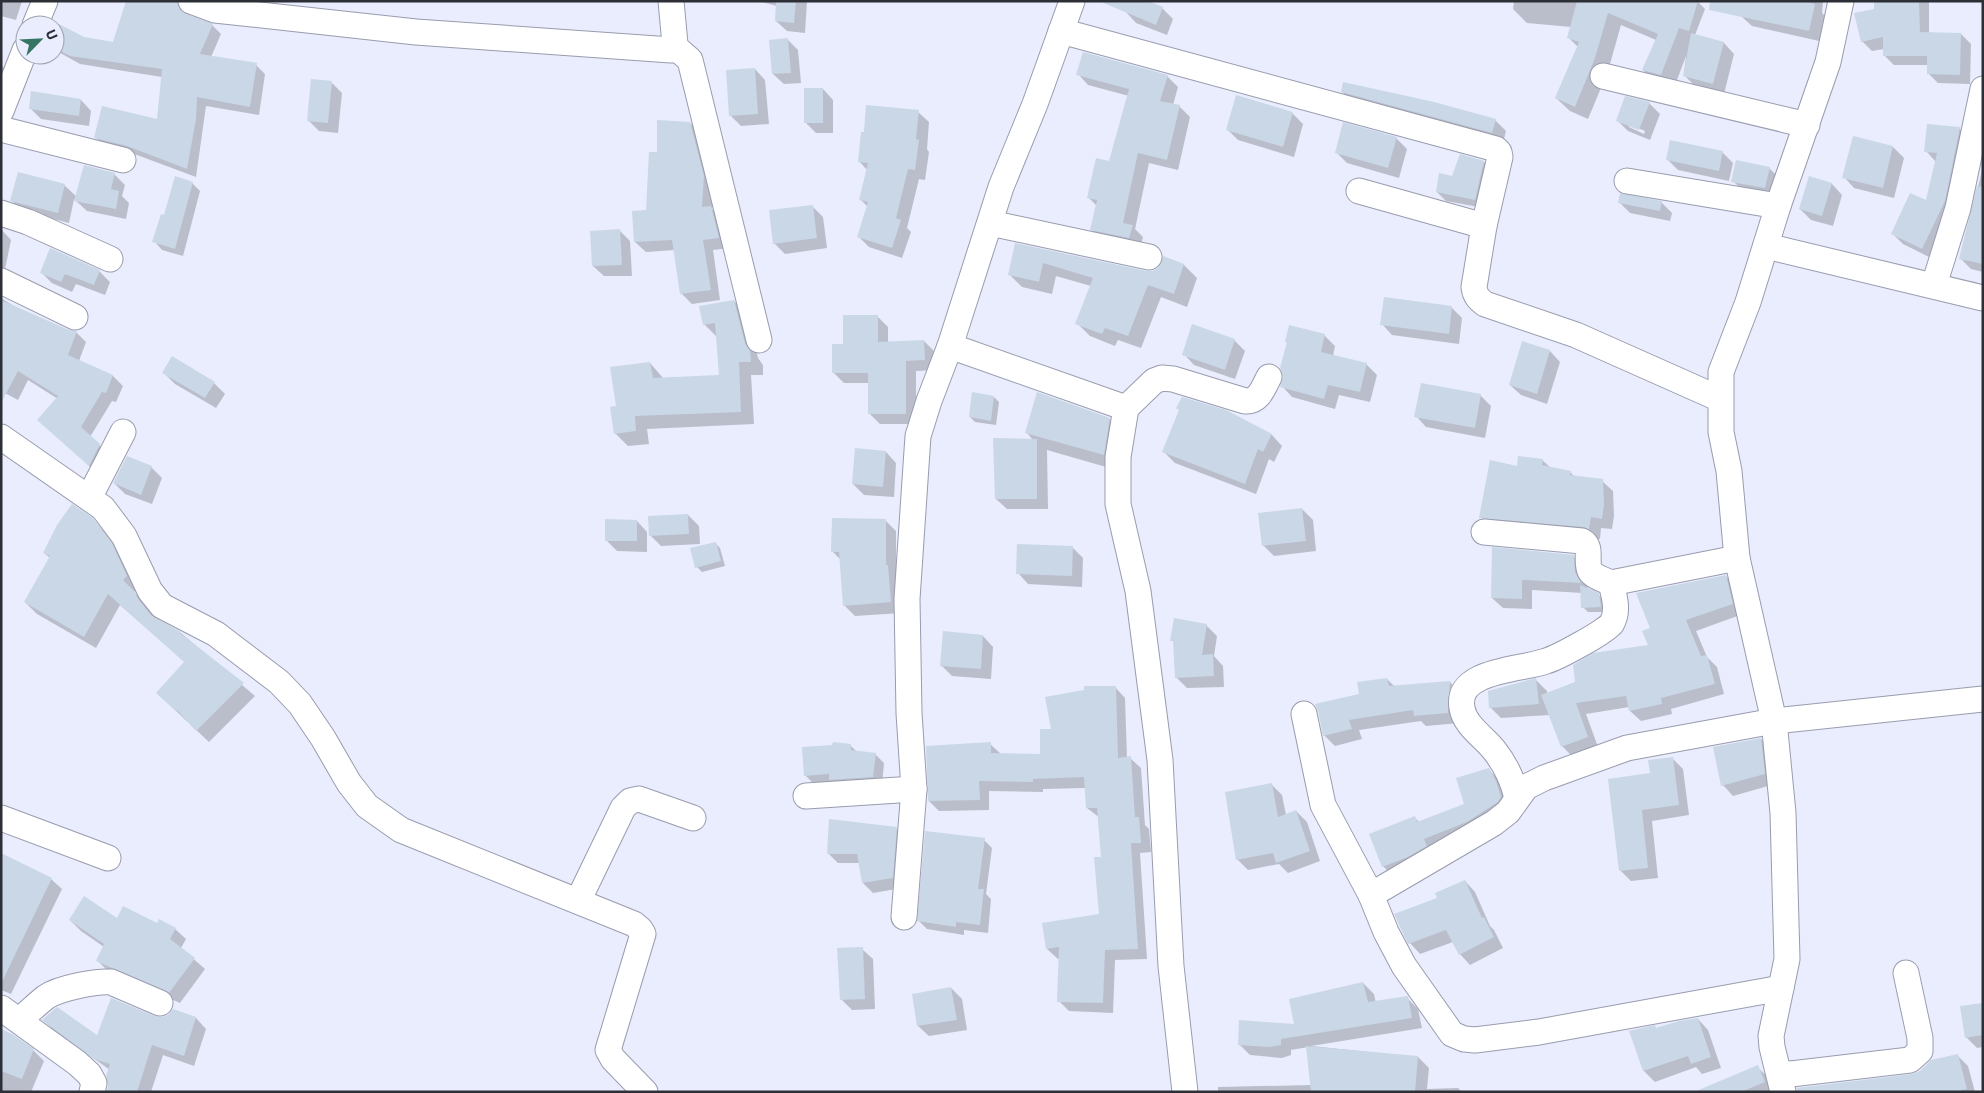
<svg xmlns="http://www.w3.org/2000/svg" width="1984" height="1093" viewBox="0 0 1984 1093" font-family="'IBM Plex Sans',sans-serif">
	<style>
		.shadow { fill: #0003; fill-rule: evenodd }
		.building { fill: #c9d7e7 }
		.lines { fill: none; stroke-linecap: round; stroke-linejoin: round }
		.street-casing { stroke: #989cae; stroke-width: 27 }
		.street { stroke: #fff; stroke-width: 25 }
	</style>
	<rect width="100%" height="100%" fill="#e9edfd"/>
	<g class="shadow">
		<polygon points="1,1 22,1 16,20 1,16"/>
		<polygon points="127,1 178,1 186,9 186,14 212,25 221,34 211,57 256,65 265,74 259,115 206,106 196,177 137,155 105,147 96,138 158,121 162,77 80,64 55,50 55,29 84,39 113,43"/>
		<polygon points="758,1 807,1 805,33 787,31 776,21 777,6"/>
		<polygon points="1130,1 1162,8 1173,19 1167,35 1136,23 1126,12"/>
		<polygon points="1514,1 1697,1 1705,9 1695,35 1724,43 1734,54 1724,94 1695,86 1684,75 1686,56 1674,88 1656,83 1643,70 1656,40 1621,25 1608,71 1588,119 1570,111 1556,98 1578,47 1568,37 1571,27 1527,23 1513,9"/>
		<polygon points="1744,1 1823,1 1822,13 1825,16 1819,41 1752,26 1741,16"/>
		<polygon points="1875,1 1929,1 1929,33 1961,34 1971,44 1970,84 1938,83 1928,73 1928,65 1894,65 1884,55 1884,49 1872,51 1862,41 1875,10"/>
		<polygon points="788,40 798,50 801,83 784,84 773,74"/>
		<polygon points="1,65 8,71 1,95"/>
		<polygon points="755,69 765,80 769,124 741,126 730,115"/>
		<polygon points="1078,74 1167,76 1178,87 1173,105 1179,106 1190,117 1178,170 1149,163 1135,229 1143,237 1140,248 1102,240 1091,229 1097,206 1089,198 1110,163 1129,96 1088,85"/>
		<polygon points="332,83 342,93 338,133 319,131 308,120"/>
		<polygon points="823,89 833,100 833,133 816,133 805,122"/>
		<polygon points="1342,92 1495,120 1506,131 1503,143 1353,102"/>
		<polygon points="81,100 91,111 89,126 41,119 30,108"/>
		<path d="M1649,103L1660,114L1650,140L1628,131L1617,120ZM1629,124L1645,131L1644,134L1629,127Z"/>
		<polygon points="918,112 929,122 927,149 929,152 925,180 919,179 907,228 911,232 902,258 869,247 859,237 868,207 860,199 867,170 859,161 865,134"/>
		<polygon points="1292,113 1303,124 1294,157 1238,140 1227,129"/>
		<polygon points="690,123 700,133 714,187 712,209 721,218 729,248 713,250 720,300 692,304 682,294 675,250 646,252 635,242 647,212"/>
		<polygon points="1959,128 1970,139 1933,259 1903,244 1892,233 1927,202 1936,162 1926,151"/>
		<polygon points="1854,137 1893,147 1904,158 1894,198 1854,188 1844,177"/>
		<polygon points="1396,138 1407,149 1399,178 1347,163 1336,152"/>
		<polygon points="1722,152 1733,163 1729,181 1678,170 1668,160"/>
		<polygon points="1484,162 1492,170 1484,208 1446,201 1437,192 1452,177"/>
		<polygon points="1983,166 1983,272 1971,269 1961,259"/>
		<polygon points="1769,168 1780,179 1776,198 1744,192 1733,181"/>
		<polygon points="114,174 125,185 122,196 129,203 126,219 87,211 74,199 69,223 23,211 12,201 64,185 77,197"/>
		<polygon points="1809,178 1832,184 1842,195 1833,226 1811,220 1800,209"/>
		<polygon points="192,183 200,191 183,256 162,250 154,241 165,216"/>
		<polygon points="1619,202 1661,202 1672,213 1670,221 1630,213"/>
		<polygon points="812,206 823,217 827,248 785,254 774,243"/>
		<polygon points="1,229 11,240 3,279 1,281"/>
		<polygon points="620,231 630,241 632,276 604,276 593,266"/>
		<polygon points="1016,244 1146,272 1153,272 1160,268 1164,258 1184,265 1197,278 1187,307 1161,297 1141,348 1118,340 1115,346 1090,336 1077,323 1091,286 1056,276 1052,294 1022,287 1009,274"/>
		<polygon points="99,271 110,282 105,295 76,284 72,292 52,283 41,272"/>
		<polygon points="1,298 17,308 68,331 76,332 86,342 79,361 113,376 123,386 116,402 112,401 90,437 110,455 99,475 49,429 58,399 28,380 18,400 1,391"/>
		<polygon points="734,301 747,314 758,358 763,365 763,375 751,375 754,424 647,429 649,444 628,446 615,433 617,407 650,363 663,378 720,376 718,338 704,324"/>
		<polygon points="1451,307 1462,318 1459,344 1392,335 1382,324"/>
		<polygon points="877,316 888,327 888,343 924,341 935,352 935,370 916,371 916,424 880,424 869,413 869,383 844,383 833,372 844,345"/>
		<polygon points="1324,335 1335,346 1333,356 1366,364 1377,375 1370,402 1339,395 1335,409 1292,397 1282,386 1285,377 1288,343 1286,342"/>
		<polygon points="1234,340 1245,351 1235,379 1194,365 1184,354"/>
		<polygon points="1550,351 1560,362 1547,404 1521,395 1510,385"/>
		<polygon points="164,373 214,383 225,394 216,408 175,384"/>
		<polygon points="1480,395 1491,406 1485,438 1426,427 1416,416"/>
		<polygon points="994,397 999,402 996,425 975,422 970,417"/>
		<polygon points="1225,411 1272,435 1282,446 1274,462 1269,459 1256,494 1175,463 1164,452"/>
		<polygon points="1109,419 1125,435 1120,471 1047,450 1048,509 1007,509 996,499 994,440 1034,441 1027,433"/>
		<polygon points="886,452 896,463 894,497 864,495 853,484"/>
		<polygon points="1542,460 1551,468 1570,472 1575,477 1602,481 1613,491 1614,516 1612,529 1601,528 1600,539 1491,528 1481,517 1518,467"/>
		<polygon points="151,467 162,478 152,504 125,494 114,483"/>
		<polygon points="1302,509 1313,520 1316,551 1274,556 1263,545"/>
		<polygon points="688,515 699,526 700,544 661,546 650,535"/>
		<polygon points="92,519 105,532 123,557 138,588 134,592 145,603 155,619 181,633 255,696 209,742 157,693 185,662 120,605 96,648 37,614 25,602 50,558 44,553"/>
		<polygon points="885,520 896,531 896,575 898,577 901,613 855,616 844,605 841,560 833,552"/>
		<polygon points="637,521 647,532 647,552 617,551 606,540"/>
		<polygon points="715,543 720,548 725,566 702,572 697,567"/>
		<polygon points="1073,548 1083,558 1082,587 1028,584 1018,573"/>
		<polygon points="1493,549 1573,556 1584,567 1585,583 1589,590 1598,594 1603,600 1605,612 1588,612 1583,607 1582,593 1532,590 1532,609 1503,608 1492,598"/>
		<polygon points="1726,576 1736,587 1743,614 1696,631 1707,657 1717,667 1724,694 1671,709 1672,714 1641,721 1630,711 1629,707 1586,714 1598,747 1573,757 1562,746 1550,715 1501,718 1490,707 1536,680 1547,691 1547,694 1576,683 1650,646 1652,628"/>
		<polygon points="1206,625 1217,636 1214,656 1223,666 1224,687 1187,688 1176,677 1175,643 1172,640"/>
		<polygon points="983,636 993,647 991,679 952,676 941,665"/>
		<polygon points="1387,679 1395,687 1450,682 1460,693 1459,723 1426,726 1421,721 1359,730 1362,739 1335,746 1324,735"/>
		<polygon points="1115,687 1125,698 1127,758 1130,758 1141,768 1145,825 1149,829 1151,852 1140,853 1147,959 1115,960 1113,1013 1069,1011 1059,1001 1060,958 1058,959 1047,949 1100,916 1103,858 1100,818 1087,808 1086,788 1043,789 1043,792 989,791 989,810 939,811 929,801 990,744 1001,754 1042,755 1052,730"/>
		<polygon points="1761,739 1772,750 1775,784 1733,796 1723,785"/>
		<polygon points="851,746 857,752 875,754 884,763 882,786 814,784 805,775"/>
		<polygon points="1672,758 1683,769 1689,815 1652,821 1658,878 1631,881 1620,870 1652,774"/>
		<polygon points="1489,770 1500,781 1511,808 1393,877 1383,866 1414,817 1420,823 1465,805"/>
		<polygon points="1271,784 1282,795 1286,815 1296,811 1307,822 1320,861 1288,873 1279,864 1248,870 1237,859"/>
		<polygon points="896,828 906,838 902,888 873,893 863,883 859,863 838,863 828,853"/>
		<polygon points="984,840 992,848 986,894 991,899 988,933 964,930 964,935 927,929 919,921"/>
		<polygon points="1,854 51,879 62,889 11,994 1,990"/>
		<polygon points="1465,881 1475,892 1490,926 1494,930 1503,948 1470,965 1460,954 1453,942 1420,954 1410,943 1439,899"/>
		<polygon points="70,920 117,920 158,925 175,929 186,939 181,948 205,969 180,1003 108,971 97,960 104,947 81,931"/>
		<polygon points="862,949 873,959 875,1009 852,1010 841,999"/>
		<polygon points="1363,983 1374,994 1376,1003 1407,998 1418,1009 1422,1028 1311,1046 1418,1057 1429,1068 1427,1089 1458,1088 1462,1092 1218,1092 1218,1087 1312,1085 1308,1047 1291,1050 1291,1055 1282,1058 1250,1055 1239,1044 1296,1026"/>
		<polygon points="951,988 962,999 967,1030 929,1036 918,1026"/>
		<polygon points="1983,1004 1983,1047 1977,1048 1966,1037"/>
		<polygon points="173,1010 196,1018 206,1029 194,1066 163,1055 151,1092 108,1092 110,1070 54,1030 43,1020 98,1037 154,1018 162,1018 169,1016"/>
		<polygon points="1698,1019 1708,1030 1721,1068 1702,1074 1696,1067 1655,1082 1644,1071 1631,1032 1655,1027 1657,1029"/>
		<polygon points="11,1035 33,1050 44,1061 31,1092 1,1092 1,1077"/>
		<polygon points="1957,1055 1968,1066 1975,1092 1807,1092 1912,1076"/>
		<polygon points="1757,1067 1768,1077 1774,1092 1728,1092"/>
	</g>
	<g class="building">
		<polygon points="126,1 177,1 180,10 186,14 213,24 200,54 257,63 250,107 197,97 196,119 187,169 127,146 94,138 102,106 157,119 162,69 70,56 55,48 55,22 84,37 113,42"/>
		<polygon points="776,1 796,1 794,23 775,21"/>
		<polygon points="1099,1 1148,1 1163,7 1156,25"/>
		<polygon points="1577,1 1698,1 1689,31 1679,28 1661,75 1642,70 1658,34 1608,13 1595,58 1575,107 1555,98 1579,42 1567,38"/>
		<polygon points="1710,1 1803,1 1815,4 1809,31 1709,10"/>
		<polygon points="1874,1 1919,1 1920,32 1961,33 1960,75 1927,74 1927,56 1883,56 1883,37 1861,42 1854,13 1874,9"/>
		<polygon points="1691,33 1724,42 1713,84 1683,76"/>
		<polygon points="788,38 791,73 772,74 769,40"/>
		<polygon points="1083,52 1168,75 1160,101 1180,105 1167,160 1138,153 1123,223 1133,225 1129,238 1090,230 1097,200 1087,198 1096,158 1109,161 1129,89 1076,75"/>
		<polygon points="755,68 758,114 729,116 726,70"/>
		<polygon points="311,79 332,81 328,123 307,121"/>
		<polygon points="1343,82 1434,102 1496,119 1492,133 1341,92"/>
		<rect x="804" y="88" width="19" height="35"/>
		<polygon points="31,91 81,99 79,116 29,109"/>
		<polygon points="1236,95 1293,112 1283,147 1226,130"/>
		<polygon points="1625,96 1650,102 1639,130 1616,121"/>
		<polygon points="866,105 919,110 916,139 919,140 915,170 908,169 896,218 901,220 892,248 857,237 868,202 859,200 868,163 858,162 861,132 864,132"/>
		<polygon points="657,120 690,122 704,176 702,207 711,206 719,238 703,240 711,290 680,294 672,240 634,242 632,211 646,210 649,152 657,152"/>
		<polygon points="1343,122 1397,137 1388,168 1335,153"/>
		<polygon points="1927,124 1960,127 1945,201 1922,249 1891,234 1910,193 1926,200 1937,153 1924,152"/>
		<polygon points="1853,136 1893,146 1883,188 1842,178"/>
		<polygon points="1670,140 1723,151 1719,171 1666,160"/>
		<polygon points="1460,154 1484,161 1475,200 1436,192 1439,173 1452,176"/>
		<polygon points="1736,160 1770,167 1765,188 1731,182"/>
		<polygon points="84,165 115,173 111,189 119,191 116,209 74,201"/>
		<polygon points="18,172 65,184 58,213 10,201"/>
		<polygon points="175,176 193,182 175,249 152,242 161,214 164,215"/>
		<polygon points="1809,176 1832,183 1822,216 1799,209"/>
		<polygon points="1977,186 1983,187 1983,264 1959,259"/>
		<polygon points="1620,193 1662,201 1660,211 1618,203"/>
		<polygon points="813,205 817,238 773,244 769,210"/>
		<polygon points="620,229 622,265 592,266 590,231"/>
		<polygon points="1015,243 1146,271 1153,271 1159,267 1163,256 1184,264 1174,294 1148,285 1128,336 1105,328 1102,334 1075,324 1093,278 1043,263 1039,282 1008,275"/>
		<polygon points="50,248 100,270 94,285 65,274 61,282 40,273"/>
		<polygon points="1384,297 1452,306 1449,334 1380,325"/>
		<polygon points="1,300 69,330 77,331 68,355 113,375 106,393 102,392 81,427 100,444 89,466 37,420 58,396 18,371 1,403"/>
		<polygon points="734,300 745,343 750,351 751,362 739,362 741,412 635,416 636,431 614,434 610,407 616,406 610,367 650,362 653,378 719,375 715,323 703,325 699,306"/>
		<polygon points="843,315 878,315 878,342 924,340 925,360 906,361 906,414 868,414 868,373 832,373 832,344 843,344"/>
		<polygon points="1192,324 1235,339 1225,370 1182,355"/>
		<polygon points="1289,325 1325,334 1321,352 1367,363 1360,392 1328,385 1324,399 1280,387 1283,377 1280,368 1287,342 1285,342"/>
		<polygon points="1522,341 1550,350 1537,394 1509,385"/>
		<polygon points="172,356 215,382 205,398 162,373"/>
		<polygon points="1421,383 1481,394 1475,428 1414,417"/>
		<polygon points="972,392 994,396 991,421 969,417"/>
		<polygon points="1037,392 1110,418 1104,455 1025,433"/>
		<polygon points="1182,397 1226,410 1272,434 1263,452 1258,449 1245,484 1162,452 1179,410 1176,408"/>
		<polygon points="993,438 1037,439 1037,499 995,499"/>
		<polygon points="855,448 886,451 883,487 852,484"/>
		<polygon points="127,456 152,466 141,495 113,483"/>
		<polygon points="1518,456 1543,459 1542,465 1571,471 1570,475 1603,479 1604,505 1602,519 1591,517 1589,529 1583,527 1479,518 1490,460 1517,466"/>
		<polygon points="72,504 93,518 112,543 127,576 123,580 133,590 139,600 151,615 181,632 180,633 244,683 196,731 177,710 176,711 156,693 184,662 108,594 84,637 24,602 50,556 43,553 57,525"/>
		<polygon points="1302,508 1306,541 1262,546 1258,513"/>
		<polygon points="688,514 689,534 649,536 648,516"/>
		<polygon points="832,518 886,519 886,565 888,565 891,602 843,606 839,552 831,552"/>
		<polygon points="605,519 637,520 637,541 605,541"/>
		<polygon points="716,542 721,561 695,568 690,548"/>
		<polygon points="1017,544 1073,546 1072,576 1016,574"/>
		<polygon points="1492,547 1574,555 1575,572 1581,583 1522,580 1522,599 1491,598"/>
		<polygon points="1726,575 1733,604 1686,620 1701,656 1707,655 1715,684 1661,698 1662,704 1629,711 1626,696 1576,703 1588,737 1561,747 1541,695 1575,682 1573,665 1593,653 1648,645 1642,631 1650,628 1636,593"/>
		<polygon points="1580,585 1599,593 1601,607 1581,608"/>
		<polygon points="1174,618 1207,624 1202,655 1213,654 1214,676 1175,678 1173,641 1170,641"/>
		<polygon points="943,631 983,635 981,669 940,666"/>
		<polygon points="1387,678 1389,686 1450,681 1448,713 1414,716 1413,710 1349,720 1352,729 1323,736 1318,711 1315,704 1359,694 1357,682"/>
		<polygon points="1536,678 1539,704 1489,708 1488,691"/>
		<polygon points="1084,686 1116,686 1118,758 1131,756 1135,817 1139,817 1141,843 1131,843 1138,949 1105,950 1103,1003 1057,1002 1059,947 1046,949 1042,923 1099,914 1094,857 1101,857 1097,808 1086,808 1084,777 1033,779 1033,782 979,781 980,800 928,801 926,746 991,742 991,753 1040,754 1040,729 1051,729 1045,697 1084,690"/>
		<polygon points="1761,738 1765,774 1721,786 1713,747"/>
		<polygon points="833,742 851,744 851,750 876,753 873,777 829,780 829,774 804,776 802,747 832,745"/>
		<polygon points="1673,757 1679,805 1642,810 1648,868 1619,871 1608,779 1650,773 1648,760"/>
		<polygon points="1489,768 1496,781 1501,797 1498,802 1467,822 1424,839 1427,846 1408,857 1382,867 1369,834 1415,816 1417,822 1464,804 1456,778"/>
		<polygon points="1272,783 1278,817 1296,810 1310,851 1276,863 1273,853 1236,860 1225,792"/>
		<polygon points="829,819 897,827 893,878 862,883 857,854 827,854"/>
		<polygon points="925,831 985,838 978,889 984,889 980,925 956,922 956,927 917,921"/>
		<polygon points="1,853 52,878 1,984"/>
		<polygon points="1465,880 1482,918 1484,917 1494,937 1459,955 1446,930 1408,944 1394,914 1437,898 1435,893"/>
		<polygon points="84,896 117,918 123,906 157,923 159,919 176,928 170,939 195,958 169,993 96,961 104,944 69,920"/>
		<polygon points="863,947 865,999 840,1000 837,948"/>
		<polygon points="1363,982 1368,1002 1408,996 1412,1018 1281,1039 1281,1045 1270,1047 1238,1045 1239,1020 1294,1024 1289,999"/>
		<polygon points="951,987 957,1020 917,1026 912,994"/>
		<polygon points="111,998 155,1016 162,1017 168,1015 173,1009 196,1017 184,1056 152,1045 137,1092 107,1092 108,1085 106,1076 110,1064 94,1059 42,1020 57,1007 97,1035"/>
		<polygon points="1983,1003 1983,1035 1965,1038 1960,1006"/>
		<polygon points="1698,1018 1711,1057 1691,1064 1688,1056 1643,1071 1629,1031 1655,1025 1656,1028 1679,1021"/>
		<polygon points="1,1029 12,1034 34,1049 22,1079 1,1071"/>
		<polygon points="1306,1046 1418,1056 1415,1092 1311,1092"/>
		<polygon points="1958,1054 1967,1089 1955,1092 1797,1092 1797,1088 1912,1074 1920,1071 1931,1060"/>
		<polygon points="1758,1065 1765,1082 1741,1092 1694,1092"/>
	</g>
	<g class="lines">
		<g class="street-casing">
			<g id="street">
				<polyline points="191,1 215,10 416,32 671,50 675,44 671,1"/>
				<polyline points="35,25 45,1"/>
				<path d="M1061,31L1496,149L1499,152L1500,157L1484,226L1474,287C1475,295 1478,299 1485,304L1576,335L1720,399"/>
				<polyline points="675,47 690,60 759,340"/>
				<polyline points="1603,76 1807,125"/>
				<polyline points="1,111 25,50"/>
				<polyline points="1,129 123,160"/>
				<polyline points="1627,181 1778,206"/>
				<polyline points="1359,191 1484,226"/>
				<polyline points="1,213 28,222 110,259"/>
				<polyline points="990,223 1149,257"/>
				<polyline points="1766,246 1983,298"/>
				<polyline points="1,281 75,317"/>
				<polyline points="1934,285 1958,208 1983,89"/>
				<polyline points="950,346 1126,408"/>
				<polyline points="1,437 103,508 124,536 150,591 162,606 216,634 279,682 300,704 323,738 349,783 367,806 401,830 634,924 640,929 643,934 608,1050 613,1059 645,1092"/>
				<polyline points="89,498 123,432"/>
				<path d="M1484,532L1582,541C1593,547 1585,561 1590,571C1594,577 1605,580 1611,583L1737,558"/>
				<polyline points="1304,714 1323,805 1371,895"/>
				<polyline points="806,796 914,789"/>
				<path d="M1517,798C1513,780 1506,765 1494,750C1484,737 1465,726 1462,708C1455,669 1523,670 1546,661C1557,658 1607,631 1612,623C1619,610 1614,596 1611,583"/>
				<polyline points="1,818 108,858"/>
				<polyline points="578,901 623,808 630,801 639,799 693,818"/>
				<polyline points="904,917 914,789 909,713 907,599 918,436 929,401 950,346 1001,187 1035,104 1072,1"/>
				<polyline points="1781,988 1539,1032 1475,1040 1464,1039 1452,1034 1404,966 1386,932 1371,895 1494,823 1508,812 1526,787 1544,778 1627,748 1774,721 1983,699"/>
				<polyline points="1,1008 77,1063 89,1074 94,1083 92,1092"/>
				<path d="M19,1020C28,1013 37,1004 46,997C59,988 96,981 111,982L160,1003"/>
				<polyline points="1779,1073 1791,1074 1910,1060 1920,1051 1920,1038 1906,973"/>
				<path d="M1185,1092L1171,966L1160,760L1138,591L1118,504V457L1126,408L1154,381L1162,378L1173,379L1245,401C1259,402 1263,388 1269,377"/>
				<polyline points="1783,1092 1772,1047 1771,1036 1787,959 1783,813 1774,721 1737,558 1729,471 1721,432 1721,372 1748,302 1778,206 1828,62 1841,1"/>
			</g>
		</g>
		<use href="#street" class="street"/>
	</g>
	<rect width="1984" height="1093" fill="none" stroke="#2d2f36" stroke-width="5"/>
	<g transform="translate(40 40) rotate(66)"><circle r="24" fill="#e9edfd" stroke="#9ea1ad"/>
	<path d="M0-4L9 19L0 12L-9 19Z" fill="#367563"/>
	<text y="-8" font-size="14" font-weight="bold" text-anchor="middle" fill="#2d2f36">U</text>
	</g>
</svg>
